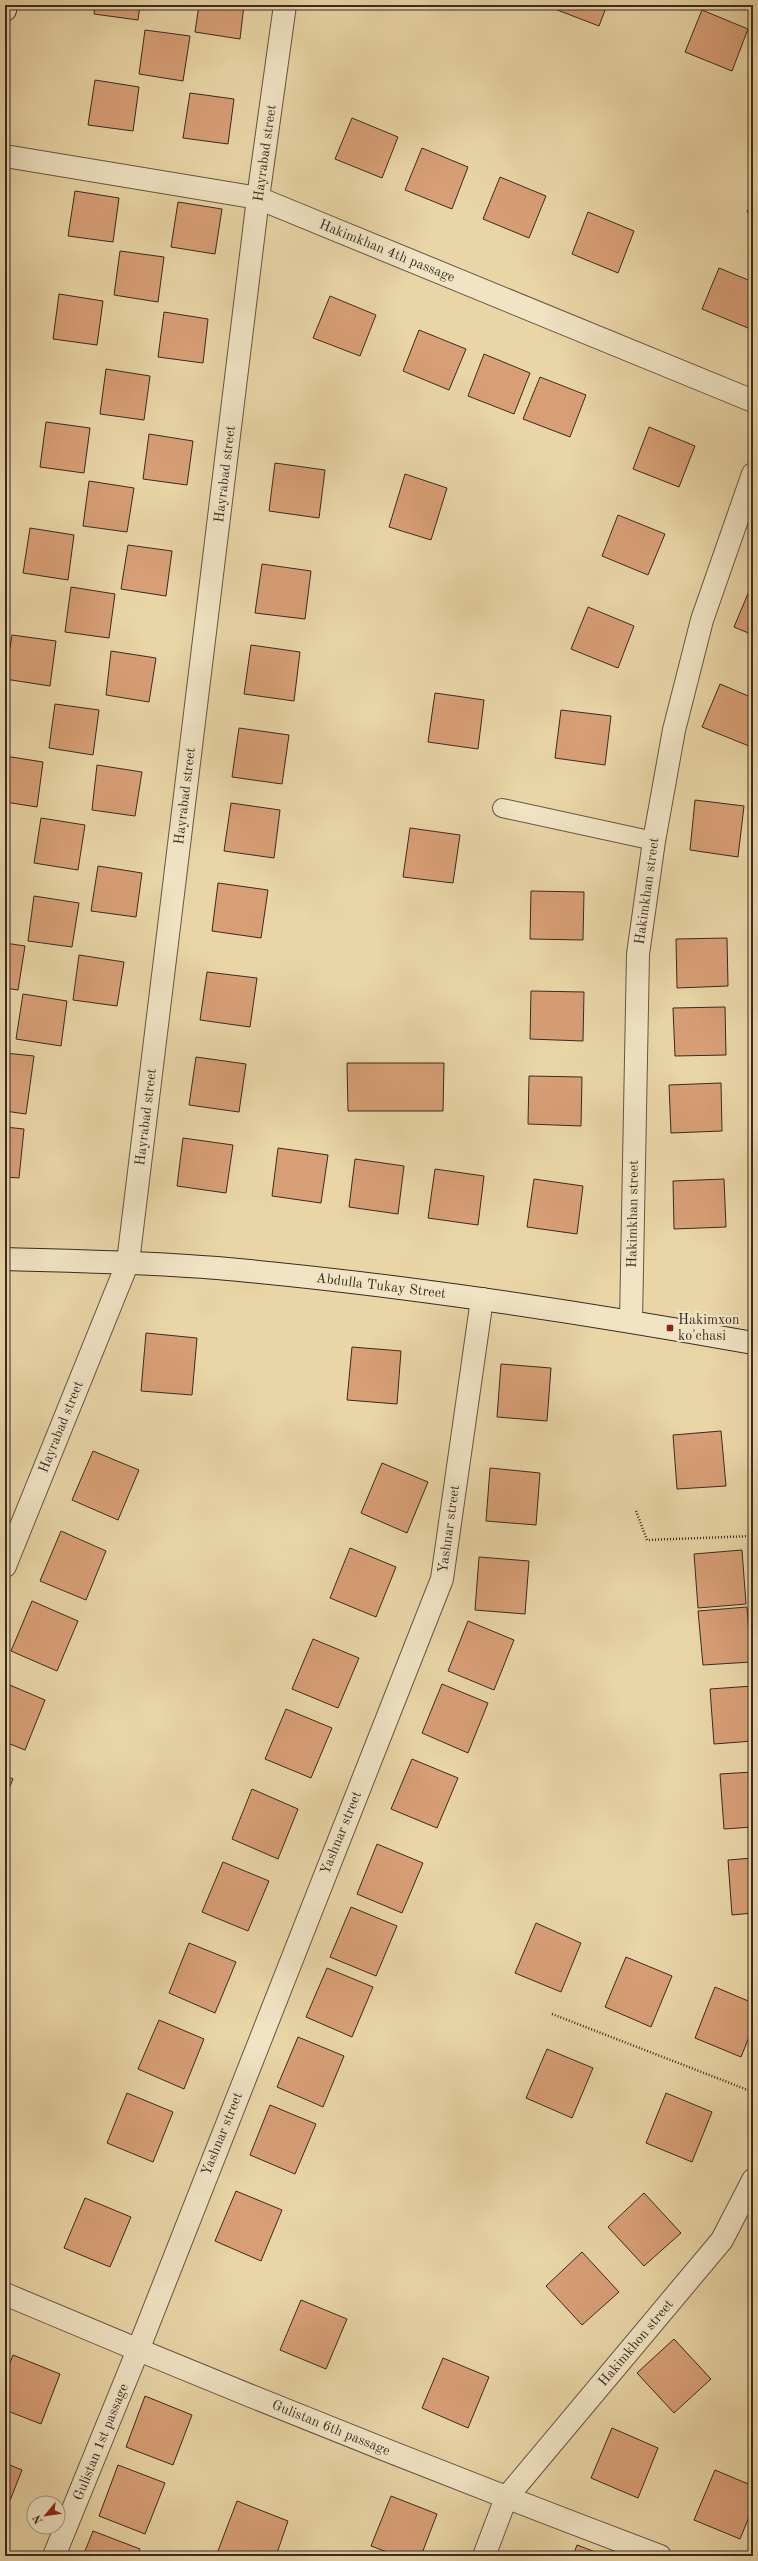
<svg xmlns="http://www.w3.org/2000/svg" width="758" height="2561" viewBox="0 0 758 2561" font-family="'Old Standard TT',serif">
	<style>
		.building { fill: #d89f77; stroke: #3a2a20 }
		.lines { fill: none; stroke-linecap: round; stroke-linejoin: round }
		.lane-casing { stroke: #665542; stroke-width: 20 }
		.street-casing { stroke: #665542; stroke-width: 24 }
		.secondary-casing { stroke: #3a2a20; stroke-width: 24 }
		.path { stroke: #3a2a20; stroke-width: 2.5; stroke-dasharray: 1 2; stroke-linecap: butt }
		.lane { stroke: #f1e4c5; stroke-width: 18 }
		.street { stroke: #f1e4c5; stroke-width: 22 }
		.secondary { stroke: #f1e4c5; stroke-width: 22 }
		.poi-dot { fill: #8f2418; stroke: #f1e4c5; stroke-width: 1.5 }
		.labels { text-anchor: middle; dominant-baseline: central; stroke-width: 4; stroke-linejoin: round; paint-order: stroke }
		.street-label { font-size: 14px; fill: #3a2a20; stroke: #f1e4c5 }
		.poi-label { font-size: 14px; fill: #3a2a20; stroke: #f1e4c5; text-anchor: start }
	</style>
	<rect width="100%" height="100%" fill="#e9d5a6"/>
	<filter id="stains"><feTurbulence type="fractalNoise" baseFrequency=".005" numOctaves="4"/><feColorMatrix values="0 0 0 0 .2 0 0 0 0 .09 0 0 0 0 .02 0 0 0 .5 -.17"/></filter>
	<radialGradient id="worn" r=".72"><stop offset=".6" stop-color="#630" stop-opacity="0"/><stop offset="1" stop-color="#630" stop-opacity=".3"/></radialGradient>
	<g class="building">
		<polygon points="95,5 140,5 138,20 94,14"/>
		<polygon points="199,5 244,5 240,39 195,32"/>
		<polygon points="553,5 607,5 599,26 552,8"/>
		<polygon points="702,10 748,29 732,71 685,52"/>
		<polygon points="145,30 190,36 183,81 139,74"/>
		<polygon points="95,80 139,87 133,131 88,125"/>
		<polygon points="190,93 234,99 228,144 183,138"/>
		<polygon points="352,118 398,137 382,178 335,159"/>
		<polygon points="422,148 468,167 452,209 405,190"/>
		<polygon points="500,177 546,196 529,238 483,219"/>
		<polygon points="75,191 119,198 113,242 68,236"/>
		<polygon points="753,198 753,215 747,212"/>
		<polygon points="178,202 222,209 215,254 171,247"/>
		<polygon points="588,212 634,231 618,273 572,254"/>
		<polygon points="120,251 164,257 158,302 114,295"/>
		<polygon points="719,268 753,282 753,317 748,328 702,309"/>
		<polygon points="59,294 103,301 97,345 53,339"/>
		<polygon points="330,296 376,315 360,356 313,338"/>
		<polygon points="164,312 208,319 203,363 158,357"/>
		<polygon points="419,330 466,349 449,390 403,371"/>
		<polygon points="484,354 530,373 514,414 468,396"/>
		<polygon points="106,369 150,376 144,420 100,414"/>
		<polygon points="540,377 586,395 570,437 523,419"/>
		<polygon points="46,422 90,428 84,473 40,467"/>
		<polygon points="649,427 695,446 679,487 633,469"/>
		<polygon points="149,434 193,441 187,485 143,479"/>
		<polygon points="275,463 325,470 319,518 269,511"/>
		<polygon points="405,474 447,488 431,540 389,527"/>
		<polygon points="89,481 134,488 127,532 83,526"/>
		<polygon points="618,515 665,534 648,575 602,556"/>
		<polygon points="30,528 74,535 68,580 23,573"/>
		<polygon points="128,545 172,551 166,596 121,589"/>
		<polygon points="262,564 311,571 305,619 255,613"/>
		<polygon points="752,584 753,585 753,635 734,627"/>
		<polygon points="71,587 115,594 109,638 65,632"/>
		<polygon points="588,607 634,626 618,668 571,649"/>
		<polygon points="12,635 56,641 50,686 5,679"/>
		<polygon points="251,645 300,652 294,701 244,694"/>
		<polygon points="111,651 156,658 149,702 106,695"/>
		<polygon points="720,684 753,698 753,736 749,746 702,727"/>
		<polygon points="435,693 484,700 478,749 428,742"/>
		<polygon points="55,704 99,710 93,755 49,748"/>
		<polygon points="561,710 611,716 605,765 555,758"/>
		<polygon points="239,728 289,735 282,784 232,777"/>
		<polygon points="5,756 43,762 37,807 5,802"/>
		<polygon points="97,765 142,772 135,816 92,810"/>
		<polygon points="695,800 744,806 738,857 690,850"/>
		<polygon points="231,803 280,810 274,858 224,851"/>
		<polygon points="41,818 85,825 78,870 34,863"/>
		<polygon points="410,828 460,835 453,883 403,877"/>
		<polygon points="98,866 142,873 136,917 91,911"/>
		<polygon points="218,883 268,890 261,938 212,931"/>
		<polygon points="531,891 584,892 583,940 530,939"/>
		<polygon points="34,896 79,903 72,947 28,941"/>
		<polygon points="727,938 728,986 677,988 676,939"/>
		<polygon points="5,943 25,946 18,990 5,988"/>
		<polygon points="79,955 124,962 117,1006 73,1000"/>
		<polygon points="207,972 257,978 250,1027 200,1020"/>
		<polygon points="531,991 584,992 583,1041 530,1039"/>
		<polygon points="23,994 67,1001 61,1046 16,1039"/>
		<polygon points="725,1007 726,1055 675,1056 673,1008"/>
		<polygon points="5,1053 34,1056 26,1114 5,1111"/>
		<polygon points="196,1057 246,1064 239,1112 189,1105"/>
		<polygon points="347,1063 444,1063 443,1111 348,1111"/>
		<polygon points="529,1076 582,1077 581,1126 528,1124"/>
		<polygon points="721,1083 722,1131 671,1133 669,1085"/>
		<polygon points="5,1127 24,1129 19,1178 5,1177"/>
		<polygon points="183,1138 233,1145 226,1193 177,1186"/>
		<polygon points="278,1148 328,1155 321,1203 272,1196"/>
		<polygon points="355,1159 404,1166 398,1214 349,1207"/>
		<polygon points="435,1169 484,1176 478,1225 428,1218"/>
		<polygon points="534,1179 583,1186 577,1234 527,1227"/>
		<polygon points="724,1179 726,1227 674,1229 673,1181"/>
		<polygon points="146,1333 197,1338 192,1395 141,1391"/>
		<polygon points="352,1347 401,1351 397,1404 347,1400"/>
		<polygon points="501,1364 551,1368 547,1421 497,1417"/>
		<polygon points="721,1431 726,1486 677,1489 673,1435"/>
		<polygon points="93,1451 139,1470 118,1520 72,1500"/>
		<polygon points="382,1463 428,1482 407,1533 361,1513"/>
		<polygon points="490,1468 540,1473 536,1525 486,1521"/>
		<polygon points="61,1531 106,1551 86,1600 40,1581"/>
		<polygon points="350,1548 396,1567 376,1617 330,1598"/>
		<polygon points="742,1550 746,1604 698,1608 694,1554"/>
		<polygon points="479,1557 529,1561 525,1614 475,1610"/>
		<polygon points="32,1601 78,1621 57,1671 11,1651"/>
		<polygon points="747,1607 751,1662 703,1665 698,1611"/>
		<polygon points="468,1621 514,1640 494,1690 448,1671"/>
		<polygon points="313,1639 359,1658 338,1708 292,1689"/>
		<polygon points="5,1683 45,1700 25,1750 5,1742"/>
		<polygon points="442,1684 488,1703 468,1753 422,1733"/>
		<polygon points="753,1686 753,1741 714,1744 710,1689"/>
		<polygon points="286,1709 332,1728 311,1778 265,1759"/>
		<polygon points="412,1759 458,1778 437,1828 391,1809"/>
		<polygon points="753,1772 753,1827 724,1829 720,1774"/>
		<polygon points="5,1775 13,1779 5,1798"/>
		<polygon points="252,1789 298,1809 278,1859 232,1839"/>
		<polygon points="377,1844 423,1863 402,1913 357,1894"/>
		<polygon points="753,1858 753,1913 732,1915 728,1860"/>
		<polygon points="223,1862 269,1881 248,1931 202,1912"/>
		<polygon points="351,1907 397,1926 376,1976 330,1957"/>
		<polygon points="536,1923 581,1943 561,1992 515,1973"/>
		<polygon points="189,1943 236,1962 215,2013 169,1993"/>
		<polygon points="626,1957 672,1976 651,2027 605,2007"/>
		<polygon points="327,1968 373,1987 352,2037 306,2017"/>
		<polygon points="715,1987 753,2003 753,2027 741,2057 695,2038"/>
		<polygon points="159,2020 204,2039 184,2089 138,2069"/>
		<polygon points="298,2037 344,2056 323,2107 277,2087"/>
		<polygon points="547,2049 593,2068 572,2118 526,2098"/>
		<polygon points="127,2093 173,2112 153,2162 107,2143"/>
		<polygon points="666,2093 712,2112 692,2162 646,2143"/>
		<polygon points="270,2105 316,2124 295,2174 250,2155"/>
		<polygon points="236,2191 282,2210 261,2261 215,2241"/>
		<polygon points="644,2193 681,2233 644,2266 608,2227"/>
		<polygon points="85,2198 131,2217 110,2267 64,2248"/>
		<polygon points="582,2252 619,2292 582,2325 546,2286"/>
		<polygon points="301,2300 347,2319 326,2369 280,2350"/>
		<polygon points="674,2339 711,2379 674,2413 637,2373"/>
		<polygon points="13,2355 60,2374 41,2424 5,2410 5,2376"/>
		<polygon points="443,2358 489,2377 468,2428 422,2408"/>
		<polygon points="145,2396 192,2415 173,2465 126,2447"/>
		<polygon points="612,2428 658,2448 638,2498 591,2478"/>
		<polygon points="5,2463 22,2470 5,2513"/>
		<polygon points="118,2465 165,2483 145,2534 99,2516"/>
		<polygon points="715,2470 753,2486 753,2507 740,2539 694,2520"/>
		<polygon points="391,2496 437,2514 421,2556 398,2556 371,2546"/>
		<polygon points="237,2501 288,2521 276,2556 216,2556"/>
		<polygon points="93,2531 140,2549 137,2556 83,2556"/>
		<polygon points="577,2545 606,2556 573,2556"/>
	</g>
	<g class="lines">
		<g class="lane-casing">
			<polyline id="lane" points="502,808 654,841"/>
		</g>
		<g class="street-casing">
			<g id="street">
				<polyline points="5,156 258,198 753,401"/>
				<polyline points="631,1321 638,954 654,841 674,730 702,620 753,474"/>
				<polyline points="5,1566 128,1262 258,198 285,5"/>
				<path d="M5,2294C222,2386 440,2473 660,2556"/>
				<polyline points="54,2556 138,2350 442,1579 482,1299"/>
				<polyline points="484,2556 506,2498 722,2240 753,2180"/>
			</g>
		</g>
		<g class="secondary-casing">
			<g id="secondary">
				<polyline points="5,10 6,5"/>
				<path d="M5,1259C76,1261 146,1262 217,1268C397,1284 575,1311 753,1343"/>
			</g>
		</g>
		<g class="path">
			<polyline points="636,1511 647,1540 753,1536"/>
			<polyline points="552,2014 753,2092"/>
		</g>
		<use href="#lane" class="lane"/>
		<use href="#street" class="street"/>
		<use href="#secondary" class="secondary"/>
	</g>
	<rect class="poi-dot" x="666" y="1324" width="8" height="8" rx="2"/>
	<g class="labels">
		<g class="street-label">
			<text transform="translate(265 153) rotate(-82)">Hayrabad street</text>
			<text transform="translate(387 251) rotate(22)">Hakimkhаn 4th passage</text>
			<text transform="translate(225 474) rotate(-83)">Hayrabad street</text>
			<text transform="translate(185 796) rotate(-83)">Hayrabad street</text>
			<text transform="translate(647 891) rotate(-82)">Hakimkhаn street</text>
			<text transform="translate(146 1117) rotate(-83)">Hayrabad street</text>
			<text transform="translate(633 1214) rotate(-89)">Hakimkhаn street</text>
			<text transform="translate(381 1286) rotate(7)">Abdulla Tukay Street</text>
			<text transform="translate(61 1427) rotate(-68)">Hayrabad street</text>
			<text transform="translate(449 1529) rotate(-82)">Yashnar street</text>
			<text transform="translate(341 1833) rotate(-68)">Yashnar street</text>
			<text transform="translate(222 2134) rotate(-68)">Yashnar street</text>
			<text transform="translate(636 2343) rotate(-50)">Hakimkhon street</text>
			<text transform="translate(331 2428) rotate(22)">Gulistan 6th passage</text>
			<text transform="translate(101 2442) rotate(-68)">Gulistan 1st passage</text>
		</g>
		<g class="poi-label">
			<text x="678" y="1320">Hakimxon<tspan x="678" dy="16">ko'chasi</tspan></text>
		</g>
	</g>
	<rect width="758" height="2561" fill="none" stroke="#e9d5a6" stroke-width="20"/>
	<rect x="6" y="6" width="746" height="2549" fill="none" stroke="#3a2a20" stroke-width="2"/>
	<rect x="10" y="10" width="738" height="2541" fill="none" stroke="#3a2a20"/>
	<g transform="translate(46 2515) rotate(241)"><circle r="19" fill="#f1e4c5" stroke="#a89a83"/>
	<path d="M0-3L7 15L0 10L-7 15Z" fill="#8f2418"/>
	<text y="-6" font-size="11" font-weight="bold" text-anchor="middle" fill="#3a2a20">N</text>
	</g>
	<rect width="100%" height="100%" filter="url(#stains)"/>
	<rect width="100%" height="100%" fill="url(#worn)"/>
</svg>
